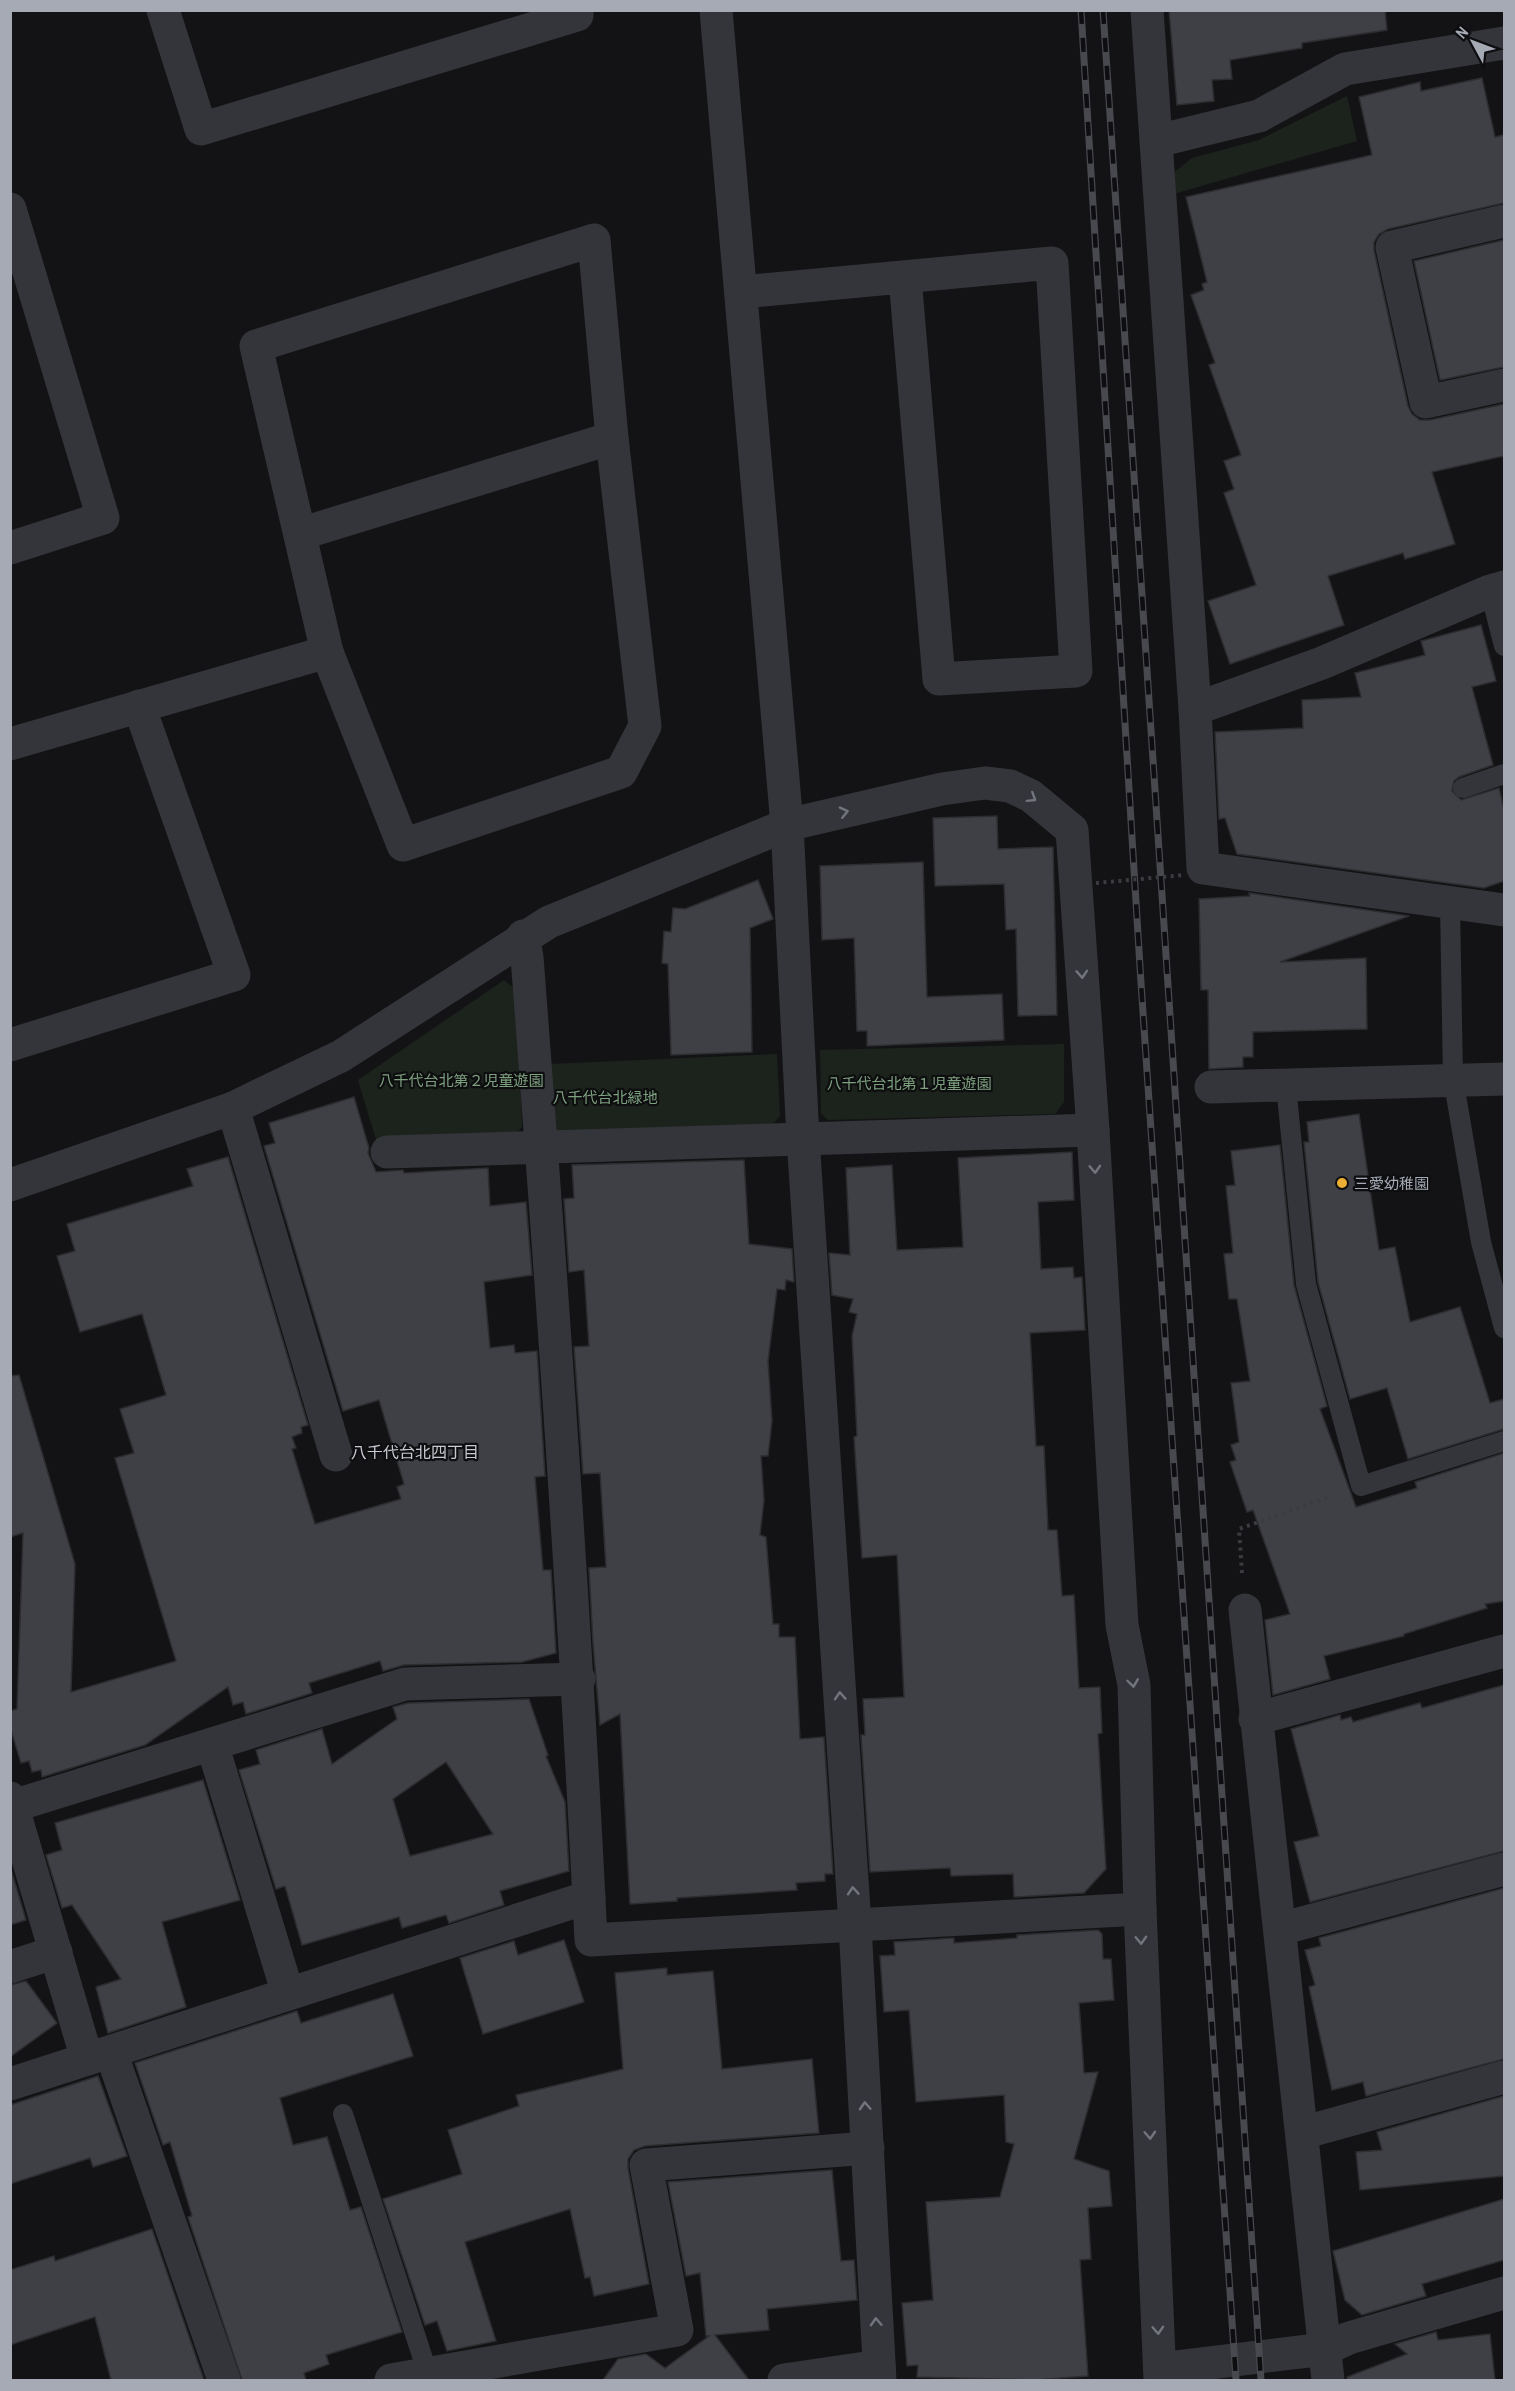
<svg xmlns="http://www.w3.org/2000/svg" width="1515" height="2391" viewBox="0 0 1515 2391" font-family="'Archivo Narrow','Noto Sans JP',sans-serif">
	<style>
		.green { fill: #1c231c }
		.building { fill: #3f4045; stroke: #2d2d31; stroke-width: 1.5; fill-rule: evenodd }
		.lines { fill: none; stroke-linecap: round; stroke-linejoin: round }
		.path { stroke: #3a3c41; stroke-width: 4; stroke-dasharray: 3 4.5; stroke-linecap: butt }
		.lane { stroke: #34353a; stroke-width: 20 }
		.street { stroke: #34353a; stroke-width: 33 }
		.rail-casing { stroke: #47494f; stroke-width: 7 }
		.rail { stroke: #0e0e10; stroke-width: 4.5; stroke-dasharray: 14; stroke-linecap: butt }
		.path-bridge { stroke: #3a3c41; stroke-width: 4; stroke-dasharray: 3 4.5; stroke-linecap: butt }
		.oneway { stroke: #72757e }
		.poi-dot { fill: #edae34; stroke: #0e0e10; stroke-width: 2 }
		.labels { text-anchor: middle; dominant-baseline: central; stroke-width: 4.5; stroke-linejoin: round; paint-order: stroke }
		.park-label { font-size: 15px; fill: #7da07f; stroke: #0e0e10 }
		.poi-label { font-size: 15px; fill: #a5aab5; stroke: #0e0e10; text-anchor: start }
		.neighbourhood-label { font-size: 16px; fill: #c6c9d1; stroke: #0e0e10 }
	</style>
	<rect width="100%" height="100%" fill="#131315"/>
	<g class="green">
		<polygon points="1347,96 1357,141 1174,194 1172,174 1192,158 1259,140"/>
		<polygon points="504,980 517,991 522,1127 514,1136 377,1143 358,1080"/>
		<polygon points="1064,1044 1064,1102 1055,1114 828,1120 821,1114 820,1050"/>
		<polygon points="777,1054 780,1116 772,1125 558,1135 552,1130 550,1064"/>
	</g>
	<g class="building">
		<polygon points="1169,10 1385,10 1387,30 1302,43 1302,48 1230,60 1232,79 1212,80 1214,101 1177,105"/>
		<polygon points="1482,78 1495,137 1504,135 1504,203 1388,229 1379,234 1374,242 1374,250 1408,406 1412,414 1420,420 1430,420 1504,404 1504,456 1432,472 1455,544 1405,559 1403,553 1328,576 1344,625 1230,664 1208,601 1256,585 1224,493 1234,489 1224,461 1241,455 1209,365 1215,363 1191,295 1204,290 1202,284 1207,282 1186,197 1372,155 1359,97 1420,82 1421,91"/>
		<polygon points="1504,240 1504,367 1440,380 1414,261"/>
		<polygon points="1481,625 1496,681 1472,687 1493,765 1459,777 1454,781 1452,791 1461,800 1499,788 1504,810 1504,881 1484,888 1237,854 1225,818 1219,819 1215,732 1303,728 1302,700 1361,697 1355,673 1425,655 1421,641"/>
		<polygon points="997,816 998,849 1053,847 1057,1015 1018,1016 1016,929 1006,930 1004,884 935,886 933,818"/>
		<polygon points="923,862 927,997 1002,994 1004,1040 867,1046 867,1031 857,1031 854,938 822,940 820,866"/>
		<polygon points="758,880 773,919 750,928 752,1052 671,1055 668,964 662,963 664,931 671,932 673,908 685,909"/>
		<polygon points="1249,893 1409,916 1280,962 1366,958 1367,1029 1253,1032 1253,1057 1243,1057 1243,1067 1209,1069 1208,990 1201,990 1199,899 1250,896"/>
		<polygon points="354,1097 369,1148 368,1153 376,1172 403,1170 404,1173 488,1168 490,1206 526,1202 532,1275 484,1282 490,1348 514,1345 515,1353 537,1351 545,1476 535,1477 543,1570 551,1570 556,1653 522,1662 404,1665 383,1671 380,1661 309,1683 312,1693 246,1714 243,1702 233,1705 228,1687 145,1745 42,1777 41,1770 32,1772 29,1761 21,1763 10,1727 10,1711 17,1709 23,1533 10,1537 10,1376 19,1375 75,1564 71,1692 176,1661 115,1458 134,1453 120,1409 166,1395 142,1314 80,1332 57,1256 75,1251 67,1224 193,1186 187,1169 228,1157 308,1425 301,1427 302,1433 292,1437 296,1448 292,1449 315,1524 401,1499 397,1487 404,1484 379,1400 343,1411 264,1146 275,1143 269,1123"/>
		<polygon points="1359,1114 1379,1250 1395,1247 1410,1322 1460,1307 1490,1403 1504,1399 1504,1429 1408,1459 1387,1388 1350,1399 1318,1282 1304,1142 1309,1142 1307,1122"/>
		<polygon points="1280,1145 1294,1285 1327,1406 1320,1409 1356,1507 1417,1488 1415,1482 1504,1453 1504,1601 1485,1604 1487,1608 1404,1634 1404,1636 1324,1656 1330,1679 1273,1695 1265,1620 1290,1614 1253,1510 1247,1512 1230,1462 1236,1460 1231,1445 1239,1442 1231,1383 1250,1381 1237,1299 1229,1299 1224,1254 1233,1253 1226,1186 1235,1185 1231,1151"/>
		<polygon points="1072,1152 1074,1200 1038,1202 1041,1269 1073,1267 1074,1278 1082,1277 1085,1330 1030,1333 1036,1446 1044,1446 1048,1530 1057,1530 1062,1596 1074,1595 1079,1688 1100,1687 1102,1733 1098,1734 1106,1869 1084,1893 1014,1897 1013,1874 951,1876 950,1868 870,1872 861,1735 865,1735 863,1699 904,1697 897,1555 862,1558 854,1437 857,1436 852,1336 857,1314 849,1312 853,1299 832,1295 829,1253 850,1255 846,1168 892,1165 897,1250 963,1247 958,1158"/>
		<polygon points="744,1160 749,1244 792,1249 794,1282 786,1280 785,1290 777,1289 768,1361 772,1421 768,1456 761,1456 764,1500 760,1535 766,1537 773,1624 779,1624 779,1637 795,1637 800,1739 824,1737 833,1874 825,1874 825,1881 796,1883 797,1890 677,1898 677,1901 630,1904 620,1714 600,1725 593,1643 589,1568 606,1567 600,1473 583,1474 574,1347 589,1346 584,1270 569,1272 564,1199 574,1198 572,1165"/>
		<polygon points="1504,1685 1504,1851 1310,1902 1294,1842 1319,1836 1291,1729 1340,1715 1341,1720 1351,1717 1353,1722 1420,1703 1422,1708"/>
		<path d="M529,1699L548,1755L546,1756L565,1802L569,1871L500,1891L504,1905L449,1923L446,1915L402,1928L399,1917L302,1945L285,1886L276,1889L239,1770L260,1764L256,1750L322,1729L332,1764L397,1719L393,1707L408,1703ZM446,1762L493,1834L410,1856L393,1799Z"/>
		<polygon points="203,1780 240,1900 162,1922 186,2007 108,2033 96,1987 121,1979 72,1905 62,1908 46,1855 62,1850 55,1823"/>
		<polygon points="10,1866 26,1920 10,1925"/>
		<polygon points="1504,1888 1504,2059 1366,2096 1363,2082 1332,2090 1309,1987 1315,1985 1305,1950 1321,1946 1319,1938"/>
		<polygon points="1098,1930 1102,1934 1103,1959 1111,1959 1114,2000 1079,2003 1084,2073 1098,2072 1074,2159 1109,2171 1112,2206 1088,2208 1091,2259 1080,2260 1088,2376 1035,2380 917,2377 918,2365 907,2366 902,2303 933,2300 926,2202 1000,2197 1014,2144 1006,2142 1004,2095 916,2102 909,2010 884,2012 880,1956 895,1955 894,1942 954,1938 954,1943 1017,1938 1017,1935"/>
		<polygon points="564,1940 584,2002 483,2034 460,1958 514,1941 518,1955"/>
		<polygon points="667,1968 667,1975 713,1971 722,2069 812,2059 819,2133 645,2146 634,2150 628,2159 628,2168 649,2284 594,2296 590,2277 585,2278 570,2209 465,2242 496,2341 447,2351 437,2321 425,2325 383,2199 462,2174 448,2130 519,2106 516,2095 623,2069 615,1973"/>
		<polygon points="26,1981 57,2023 10,2057 10,1985"/>
		<polygon points="393,1994 413,2056 280,2098 293,2145 327,2137 350,2210 361,2207 402,2332 326,2355 329,2364 304,2373 306,2380 242,2380 188,2217 192,2216 170,2142 163,2145 135,2063 297,2011 301,2023"/>
		<polygon points="98,2076 127,2156 93,2167 90,2158 10,2184 10,2105"/>
		<polygon points="1504,2096 1504,2176 1360,2190 1356,2152 1382,2150 1377,2132"/>
		<polygon points="832,2170 841,2261 854,2260 857,2300 767,2309 769,2330 715,2335 749,2380 603,2380 618,2359 646,2354 665,2368 709,2336 706,2336 700,2273 686,2276 668,2182"/>
		<polygon points="1504,2199 1504,2260 1422,2284 1426,2296 1362,2315 1345,2300 1333,2251"/>
		<polygon points="152,2229 204,2380 111,2380 95,2317 10,2345 10,2270 54,2256 55,2261"/>
		<polygon points="1436,2332 1438,2340 1490,2334 1495,2380 1347,2380 1347,2377 1407,2354 1395,2344"/>
	</g>
	<g class="lines">
		<polyline class="path" points="1242,1573 1239,1529 1332,1496"/>
		<g class="lane">
			<polyline points="1490,591 1504,646"/>
			<polyline points="1463,788 1504,774"/>
			<polyline points="1450,904 1453,1078 1481,1242 1504,1328"/>
			<polyline points="1286,1086 1306,1284 1361,1486 1504,1441"/>
			<polyline points="343,2114 428,2374"/>
		</g>
		<g class="street">
			<polyline points="163,10 201,129 577,15 577,10"/>
			<polyline points="716,10 787,825 803,1138 855,1925 880,2380"/>
			<polyline points="1147,10 1195,709 1203,868 1504,910"/>
			<polyline points="1157,141 1259,116 1345,69 1504,43"/>
			<polyline points="10,209 103,518 10,548"/>
			<polyline points="1504,221 1392,247 1426,402 1504,385"/>
			<polygon points="594,240 612,438 645,726 621,772 403,845 327,652 256,346"/>
			<polyline points="742,292 1052,263 1076,671 939,679 905,277"/>
			<polyline points="300,534 612,438"/>
			<polyline points="1195,709 1322,663 1490,591 1504,587"/>
			<polyline points="10,744 327,652"/>
			<path d="M523,936L527,957C552,1284 575,1612 591,1940L1140,1909"/>
			<polyline points="10,1045 234,975 139,706"/>
			<polyline points="1211,1087 1504,1079"/>
			<polyline points="233,1108 336,1455"/>
			<polyline points="387,1152 1093,1130"/>
			<polyline points="10,1185 233,1108 341,1056 549,922 787,825 942,789 985,783 1010,786 1031,796 1072,830 1093,1130 1122,1625 1134,1685 1140,1909 1160,2380"/>
			<polyline points="1245,1610 1328,2380"/>
			<polyline points="1255,1719 1504,1651"/>
			<polyline points="212,1744 288,1994"/>
			<polyline points="10,1798 87,2059"/>
			<polyline points="13,1806 405,1684 579,1679"/>
			<polyline points="1280,1929 1504,1869"/>
			<polyline points="10,1967 56,1952"/>
			<polyline points="111,2052 224,2380"/>
			<polyline points="10,2084 589,1897"/>
			<polyline points="1302,2133 1504,2077"/>
			<polyline points="1160,2369 1325,2349 1349,2338 1504,2293"/>
			<polyline points="391,2380 677,2330 646,2165 868,2148"/>
			<polyline points="784,2380 879,2366"/>
		</g>
		<g class="rail-casing">
			<g id="rail">
				<polyline points="1081,10 1141,983 1236,2380"/>
				<polyline points="1103,10 1261,2380"/>
			</g>
		</g>
		<use href="#rail" class="rail"/>
		<polyline class="path-bridge" points="1096,883 1184,875"/>
	</g>
	<defs><path id="oneway-chevron" d="M-2-3.5L2.5 0L-2 3.5" fill="none" stroke-width="1.6" stroke-linecap="round" stroke-linejoin="round" transform="scale(1.5)"/></defs>
	<g class="oneway">
		<use href="#oneway-chevron" transform="translate(1032 798) rotate(32)"/>
		<use href="#oneway-chevron" transform="translate(844 812) rotate(-13)"/>
		<use href="#oneway-chevron" transform="translate(1082 974) rotate(86)"/>
		<use href="#oneway-chevron" transform="translate(1095 1169) rotate(87)"/>
		<use href="#oneway-chevron" transform="translate(1133 1683) rotate(82)"/>
		<use href="#oneway-chevron" transform="translate(840 1696) rotate(-94)"/>
		<use href="#oneway-chevron" transform="translate(853 1891) rotate(-94)"/>
		<use href="#oneway-chevron" transform="translate(1141 1940) rotate(88)"/>
		<use href="#oneway-chevron" transform="translate(865 2106) rotate(-93)"/>
		<use href="#oneway-chevron" transform="translate(1150 2135) rotate(87)"/>
		<use href="#oneway-chevron" transform="translate(876 2322) rotate(-93)"/>
		<use href="#oneway-chevron" transform="translate(1158 2330) rotate(87)"/>
	</g>
	<circle class="poi-dot" cx="1342" cy="1183" r="6"/>
	<g class="labels">
		<g class="park-label">
			<text x="461" y="1080">八千代台北第２児童遊園</text>
			<text x="909" y="1083">八千代台北第１児童遊園</text>
			<text x="605" y="1097">八千代台北緑地</text>
		</g>
		<g class="poi-label">
			<text x="1354" y="1183">三愛幼稚園</text>
		</g>
		<g class="neighbourhood-label">
			<text x="415" y="1452">八千代台北四丁目</text>
		</g>
	</g>
	<rect width="1515" height="2391" fill="none" stroke="#a5aab5" stroke-width="24"/>
	<g transform="translate(1473 42) rotate(311)" stroke="#0e0e10" stroke-width="4.5" paint-order="stroke">
	<path d="M0-4.5L10 22L0 15L-10 22Z" fill="#a5aab5"/>
	<text y="-9" font-size="16" font-weight="bold" text-anchor="middle" fill="#a5aab5">N</text>
	</g>
</svg>
